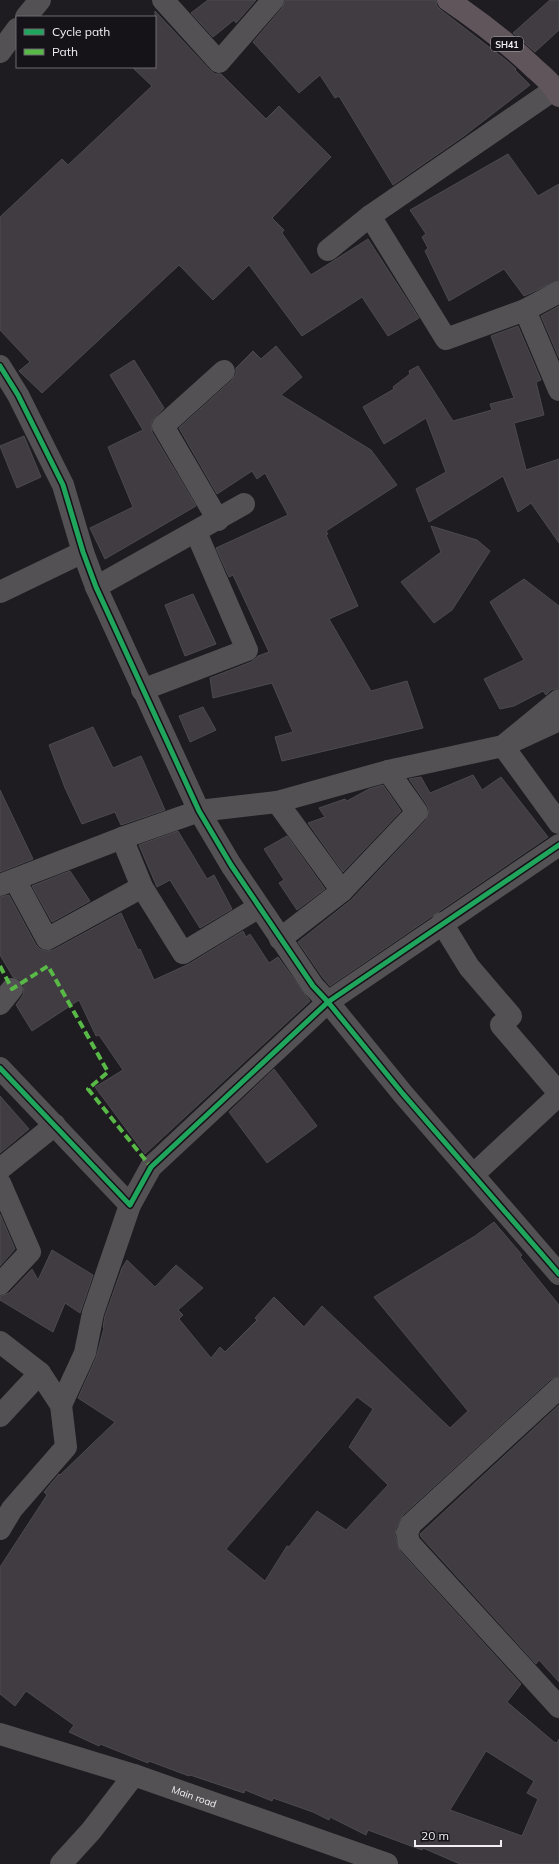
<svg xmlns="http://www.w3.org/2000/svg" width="559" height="1864" viewBox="0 0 559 1864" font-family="Mulish,sans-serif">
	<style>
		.building { fill: #403c42; stroke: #4c4a4e; fill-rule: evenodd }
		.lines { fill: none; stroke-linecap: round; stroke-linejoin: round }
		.minor { stroke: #535154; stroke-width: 22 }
		.major { stroke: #5f555b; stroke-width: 22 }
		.quiet { stroke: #58b947; stroke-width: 4; stroke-dasharray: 8 4; stroke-linecap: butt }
		.cycleway-casing { stroke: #151218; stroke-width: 8 }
		.cycleway { stroke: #20a55d; stroke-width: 5 }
		.labels { text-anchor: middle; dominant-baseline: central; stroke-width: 4; stroke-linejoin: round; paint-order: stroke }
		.shield { fill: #151218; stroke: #afadb2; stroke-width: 1 }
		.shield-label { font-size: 9px; font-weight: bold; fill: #f1eff4 }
		.street-label { font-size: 10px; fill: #f1eff4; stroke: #151218 }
	</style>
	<rect width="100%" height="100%" fill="#1e1c21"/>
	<g class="building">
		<polygon points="208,0 256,0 236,23 234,20 213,37 191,13"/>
		<polygon points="285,0 436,0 437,6 441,10 506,60 516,69 515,70 530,85 464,136 393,185 339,96 335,98 320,75 299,93 253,42 282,8"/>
		<polygon points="550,0 559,0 559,30 535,52 513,33"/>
		<polygon points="155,11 210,70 215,74 221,74 266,119 279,106 331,157 272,218 284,230 282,233 311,275 368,239 419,318 388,336 362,297 302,336 249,265 213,300 179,265 42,393 19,371 30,362 0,330 0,217 62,159 68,165 152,86 132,67 155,67"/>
		<polygon points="508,154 538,196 559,184 559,280 524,296 504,269 449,301 425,251 428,248 422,237 426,234 410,210"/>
		<polygon points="559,306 559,358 541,316"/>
		<polygon points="518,326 541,380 536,382 544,415 514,423 526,470 559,459 559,543 531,503 518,512 503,476 429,522 416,489 446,472 426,418 384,444 363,407 394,389 393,387 410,374 409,371 418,366 453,421 492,410 490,404 514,398 491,336"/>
		<polygon points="276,346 302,377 281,395 371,450 397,485 326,531 328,534 326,535 358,606 329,619 371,691 407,681 423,728 282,761 275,737 293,732 272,683 213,698 210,678 251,662 258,656 269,652 233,575 229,577 216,548 288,515 265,473 257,479 252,471 217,494 179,428 232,380 236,374 236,368 253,351 261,359"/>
		<polygon points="134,360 164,408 152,421 152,432 196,506 105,559 90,528 133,507 108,447 143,430 110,375"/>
		<polygon points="24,436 41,477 17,488 0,446"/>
		<polygon points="431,526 477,540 490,551 452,610 434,623 401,582 441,552"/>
		<polygon points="524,579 559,606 559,688 551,690 546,695 543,691 514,706 500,709 484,679 524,660 490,602"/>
		<polygon points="193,594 216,644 185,656 165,605"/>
		<polygon points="203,707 216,730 190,742 179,716"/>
		<polygon points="93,727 113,768 141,756 165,810 121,825 115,812 82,824 65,788 49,745"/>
		<polygon points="473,775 482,790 501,777 548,837 330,986 323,978 298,942 351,900 426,820 429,810 427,805 409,779 421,777 430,793"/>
		<polygon points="383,785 401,811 343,872 308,823 325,817 319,808 345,799 347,801 369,789"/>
		<polygon points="0,790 33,859 0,872"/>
		<polygon points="178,831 207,879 214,875 232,909 200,928 170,880 157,887 139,845"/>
		<polygon points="287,836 325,889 297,910 279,883 284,880 264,849"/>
		<polygon points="70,871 90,901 52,922 32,886"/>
		<polygon points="9,895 36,945 40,949 46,951 53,950 121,913 138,950 140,949 154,980 189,964 243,931 246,937 250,934 269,963 278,957 310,1001 145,1154 95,1087 123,1070 99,1035 96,1036 79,1000 32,1031 16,1005 23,995 24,985 19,979 13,977 0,955 0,897"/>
		<polygon points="274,1069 317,1126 267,1163 229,1112"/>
		<polygon points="0,1096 29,1129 0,1153"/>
		<polygon points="0,1214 15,1249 0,1266"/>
		<path d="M494,1222L522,1255L520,1257L559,1305V1376L551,1379L403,1515L396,1528L395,1535L400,1551L521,1684L507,1702L554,1742L557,1743L559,1739V1864H460L423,1848L422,1850L368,1830L366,1835L330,1817L329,1820L313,1812L273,1798L272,1801L245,1790L244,1793L190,1775L189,1776L149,1761L148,1763L100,1744L99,1746L69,1732L74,1725L26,1691L15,1706L0,1694V1567L47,1495L44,1492L59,1474L60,1475L115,1422L78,1398L96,1358L104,1328L103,1327L105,1316L122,1268L127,1260L155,1287L176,1265L203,1288L178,1310L183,1315L179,1319L211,1358L220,1347L225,1352L257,1320L255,1318L274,1297L304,1327L322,1306L450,1428L468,1411L374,1297L475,1236ZM357,1397L373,1409L349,1447L388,1485L346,1530L317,1511L289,1547L287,1546L265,1581L226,1549ZM486,1751L534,1781L527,1793L538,1799L522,1836L450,1810Z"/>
		<polygon points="52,1250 93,1275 80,1313 65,1303 53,1332 0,1300 0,1296 9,1293 32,1269 38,1280"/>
		<polygon points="559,1405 559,1682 539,1660 536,1664 421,1537 420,1534"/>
	</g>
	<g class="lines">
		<g class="minor">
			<polyline points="163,0 219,62 273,0"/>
			<polyline points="26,17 40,0"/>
			<polyline points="0,52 17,29"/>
			<polyline points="370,216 446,339 525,310 559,390"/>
			<polyline points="328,250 370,216 555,89"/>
			<polyline points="525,310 559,292"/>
			<polyline points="0,366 18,395 63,485 83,552 96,587 199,811 231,865 313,986 328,1002 403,1094 559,1274"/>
			<polyline points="218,520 163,426 224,371"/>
			<polyline points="96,587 244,504"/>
			<polyline points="0,592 83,552"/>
			<polyline points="142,690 247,650 196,532"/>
			<polyline points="559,700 503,746 559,823"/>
			<polyline points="277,802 342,891 417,812 388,771"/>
			<polyline points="122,838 142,887 183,953 259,907"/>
			<polyline points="15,880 47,939 142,887"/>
			<polyline points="0,885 122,838 199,811 277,802 388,771 503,746 559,720"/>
			<polyline points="442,923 469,967 511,1016 501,1025 559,1093"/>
			<polyline points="280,939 342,891"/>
			<polyline points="0,1004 12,989"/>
			<polyline points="0,1068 130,1205 151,1167 328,1002 559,845"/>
			<polyline points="0,1169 55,1125"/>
			<polyline points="474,1174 559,1095"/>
			<polyline points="0,1183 30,1252 0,1284"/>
			<polyline points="0,1342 40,1373 61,1405 66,1447 12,1509 0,1529"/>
			<polyline points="559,1388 411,1524 407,1533 409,1543 559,1707"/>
			<polyline points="61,1405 85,1353 93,1313 130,1205"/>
			<polyline points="0,1416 40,1373"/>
			<path id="s1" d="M0,1734L134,1775L387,1864"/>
			<polyline points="61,1864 91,1831 134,1775"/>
		</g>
		<path class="major" d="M448,0C479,21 508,43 535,69C544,77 554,85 559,96"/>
		<polyline class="quiet" points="0,966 12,989 48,966 108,1072 88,1089 151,1167"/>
		<g class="cycleway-casing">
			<g id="cycleway">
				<polyline points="0,366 18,395 63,485 83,552 96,587 199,811 231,865 313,986 328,1002 403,1094 559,1274"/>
				<polyline points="0,1068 130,1205 151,1167 328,1002 559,845"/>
			</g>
		</g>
		<use href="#cycleway" class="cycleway"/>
	</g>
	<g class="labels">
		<rect class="shield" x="491" y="37" width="32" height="14" rx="3"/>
		<g class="shield-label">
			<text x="507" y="44">SH41</text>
		</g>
		<g class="street-label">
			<text stroke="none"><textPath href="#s1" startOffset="204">Main road</textPath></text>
		</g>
	</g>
	<rect x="16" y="16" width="140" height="52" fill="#151218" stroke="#6d6a70"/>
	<rect x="24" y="29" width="20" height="6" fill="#20a55d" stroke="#6d6a70"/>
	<text x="52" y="36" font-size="12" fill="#f1eff4">Cycle path</text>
	<rect x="24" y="49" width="20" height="6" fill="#58b947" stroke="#6d6a70"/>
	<text x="52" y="56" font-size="12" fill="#f1eff4">Path</text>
	<path d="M415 1840v6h86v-6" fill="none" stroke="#f1eff4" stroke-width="2"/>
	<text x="421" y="1840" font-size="12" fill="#f1eff4" stroke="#151218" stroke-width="3" paint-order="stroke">20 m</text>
</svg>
